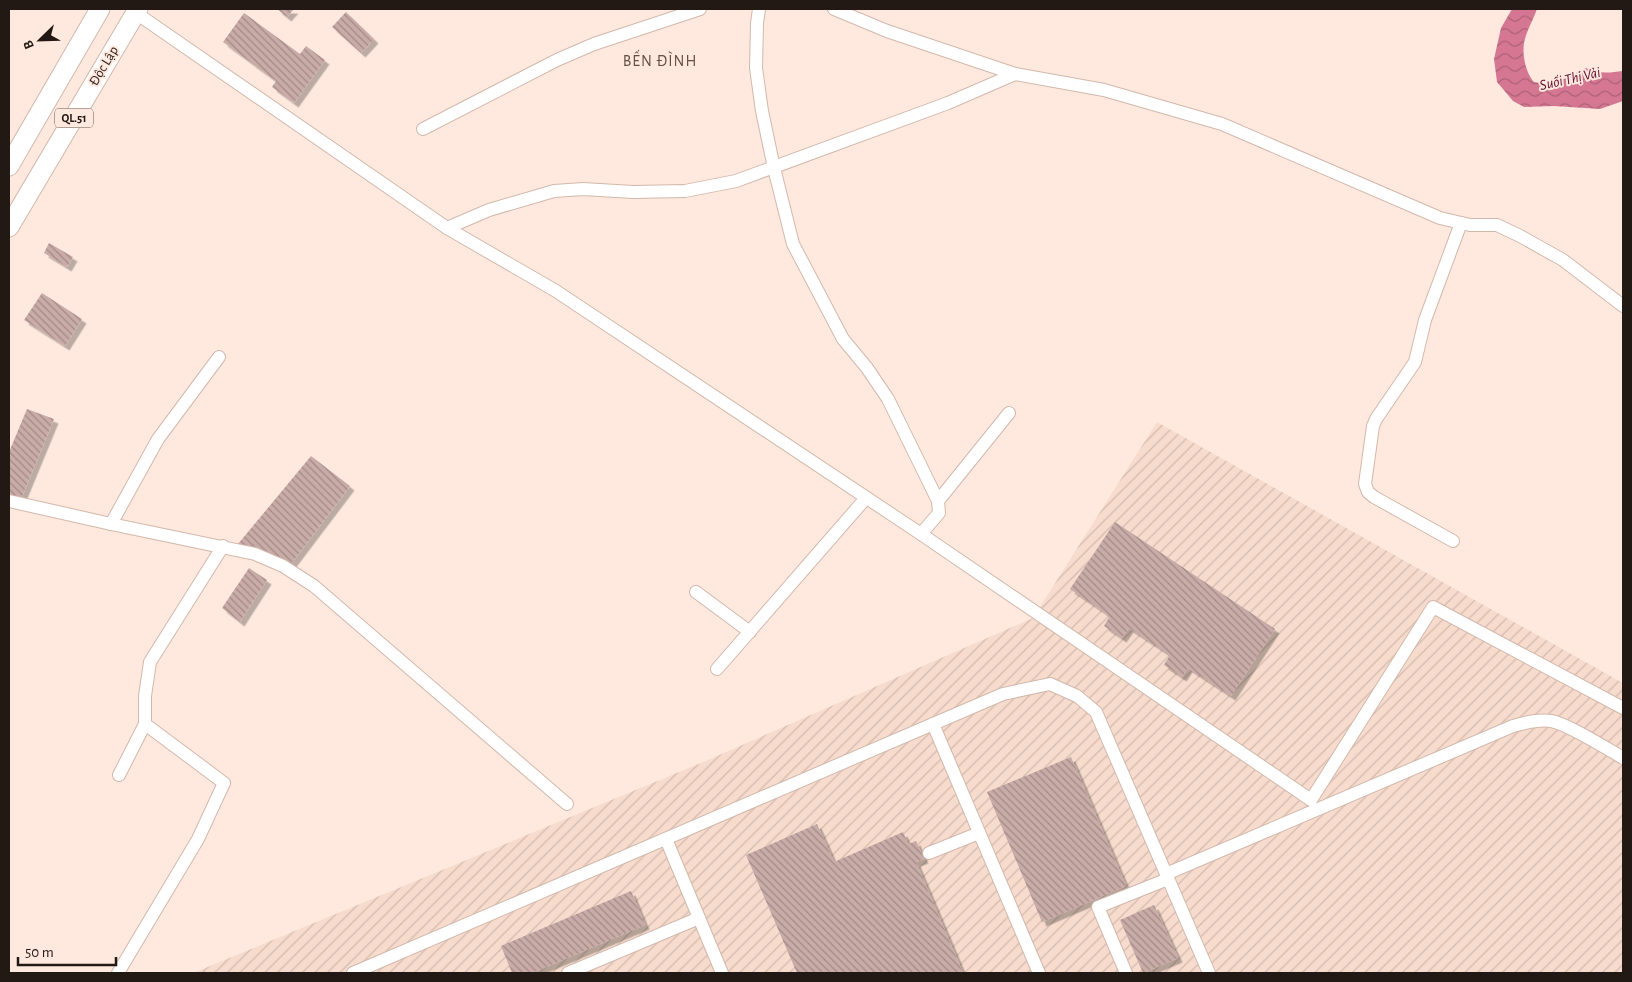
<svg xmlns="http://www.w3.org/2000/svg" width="1632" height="982" viewBox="0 0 1632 982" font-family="'Alegreya Sans',sans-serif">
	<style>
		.industrial { fill: url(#industrial-furrows) }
		.water { fill: url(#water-waves) }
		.building { fill: url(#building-back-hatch); filter: url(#shadow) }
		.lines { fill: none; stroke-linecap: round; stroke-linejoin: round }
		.minor-casing { stroke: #d2b8ab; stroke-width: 14 }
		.highway-casing { stroke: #d2b8ab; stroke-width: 21 }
		.minor { stroke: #fff; stroke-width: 12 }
		.highway { stroke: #fff; stroke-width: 19 }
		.labels { text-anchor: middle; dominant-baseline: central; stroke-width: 4; stroke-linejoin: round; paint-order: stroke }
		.shield { fill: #ffe9de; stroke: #645751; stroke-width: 1 }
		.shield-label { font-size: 12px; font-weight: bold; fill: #221914 }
		.street-label { font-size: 14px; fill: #221914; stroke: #ffe9de }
		.water-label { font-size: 15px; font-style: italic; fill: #5f072d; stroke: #ffe9de }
		.quarter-label { font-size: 16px; letter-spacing: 1px; fill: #654e43; stroke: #ffe9de }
	</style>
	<defs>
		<pattern id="industrial-furrows" width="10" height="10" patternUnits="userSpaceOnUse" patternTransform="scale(1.25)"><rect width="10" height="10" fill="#f7dbcd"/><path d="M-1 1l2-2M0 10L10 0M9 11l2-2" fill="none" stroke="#d3bbaf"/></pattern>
		<pattern id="water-waves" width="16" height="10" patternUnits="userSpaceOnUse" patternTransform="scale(1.25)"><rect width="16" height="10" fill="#d57792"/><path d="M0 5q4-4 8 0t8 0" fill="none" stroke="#ac6176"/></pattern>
		<pattern id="building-back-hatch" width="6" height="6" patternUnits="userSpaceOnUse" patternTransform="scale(1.25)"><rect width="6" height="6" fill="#c9aba8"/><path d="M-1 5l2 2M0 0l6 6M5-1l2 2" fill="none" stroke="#a38a88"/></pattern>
		<filter id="shadow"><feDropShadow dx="4.5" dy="4.5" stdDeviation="0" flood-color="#0004"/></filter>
	</defs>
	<rect width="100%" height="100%" fill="#ffe9de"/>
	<polygon class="industrial" points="1157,422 1623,683 1623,973 193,973 701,763 1033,618"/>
	<path class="water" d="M1512,9H1537C1533,20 1526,32 1524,43C1522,56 1526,73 1534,82L1552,85L1586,68C1599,74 1609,73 1623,71V101L1600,109L1554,106L1524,107L1513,101L1497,82L1494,59L1501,28Z"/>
	<g class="building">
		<polygon points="277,9 294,9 287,17"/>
		<polygon points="346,12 374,39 361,53 332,27"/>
		<polygon points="244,13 300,54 306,46 325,60 294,103 272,87 276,81 223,42"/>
		<polygon points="49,243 73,257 67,267 44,253"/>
		<polygon points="42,293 82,319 65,346 24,320"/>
		<polygon points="27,409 54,419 21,499 9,495 9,452"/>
		<polygon points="311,456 350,486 291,564 258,549 238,544"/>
		<polygon points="1115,522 1275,629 1231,696 1188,668 1182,677 1164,665 1170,655 1129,628 1122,638 1104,626 1110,616 1070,589"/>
		<polygon points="249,568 267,580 240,622 222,608"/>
		<polygon points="1071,757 1126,886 1042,922 987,792"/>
		<polygon points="817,824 834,862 903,832 908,844 916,841 924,859 916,862 963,973 797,973 746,855"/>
		<polygon points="631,891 645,925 532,973 512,973 501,946"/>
		<polygon points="1154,905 1178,958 1143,973 1120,920"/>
	</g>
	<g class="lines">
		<g class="minor-casing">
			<g id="minor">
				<polyline points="759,9 757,23 756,68 762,111 774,168 793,244 843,339 867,368 888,399 938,501 939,513 921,534"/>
				<polyline points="834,9 887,31 1015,74"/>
				<polyline points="136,13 447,228 556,291 921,534 1311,800 1433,607 1623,708"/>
				<polyline points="423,129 557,60 594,44 700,9"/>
				<polyline points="447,228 489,210 554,191 583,189 633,192 685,191 736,181 948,103 1015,74 1104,90 1222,124 1440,218 1470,225 1497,225 1520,236 1563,260 1623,306"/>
				<polyline points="9,501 111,524 255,554 283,566 314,586 567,804"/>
				<polyline points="938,501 1009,413"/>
				<polyline points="111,524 158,439 219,357"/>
				<polyline points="1453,541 1374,497 1368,492 1365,484 1373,426 1376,419 1415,362 1425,320 1461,223"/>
				<polyline points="696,592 750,632"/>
				<polyline points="717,669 866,498"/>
				<polyline points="933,724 1039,973"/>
				<polyline points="119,775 145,724 145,696 150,662 223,546"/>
				<polyline points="666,839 722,973"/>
				<polyline points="929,853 979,833"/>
				<path d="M1166,874L1513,726C1524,723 1538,719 1551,721C1568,724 1606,748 1623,758"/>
				<polyline points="118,973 198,839 224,783 145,724"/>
				<polyline points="353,973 1003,694 1050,684 1077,696 1096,712 1209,973"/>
				<polyline points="568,973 699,918"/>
				<polyline points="1126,973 1098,907 1168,879"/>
			</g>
		</g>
		<g class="highway-casing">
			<g id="highway">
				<polyline points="9,166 100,9"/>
				<polyline points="9,227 138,9"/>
			</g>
		</g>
		<use href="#minor" class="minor"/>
		<use href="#highway" class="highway"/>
	</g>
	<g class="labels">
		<rect class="shield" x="55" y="108.5" width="38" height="19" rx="4"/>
		<g class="shield-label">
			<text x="74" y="118">QL.51</text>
		</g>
		<g class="street-label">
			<text transform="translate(104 66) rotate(-59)">Độc Lập</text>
		</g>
		<g class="water-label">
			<text transform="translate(1570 79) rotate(-13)">Suối Thị Vải</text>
		</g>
		<g class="quarter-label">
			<text x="660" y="61">BẾN ĐÌNH</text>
		</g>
	</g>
	<rect width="1632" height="982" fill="none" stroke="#221914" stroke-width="20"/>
	<g transform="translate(40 40) rotate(247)" stroke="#ffe9de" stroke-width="4" paint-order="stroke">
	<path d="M0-4L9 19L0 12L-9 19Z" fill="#221914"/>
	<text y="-8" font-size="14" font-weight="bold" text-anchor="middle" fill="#221914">B</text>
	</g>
	<path d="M18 957v8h98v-8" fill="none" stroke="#221914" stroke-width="2.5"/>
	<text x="25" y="957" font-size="15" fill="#221914" stroke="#ffe9de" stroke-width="4" paint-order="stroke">50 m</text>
</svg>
